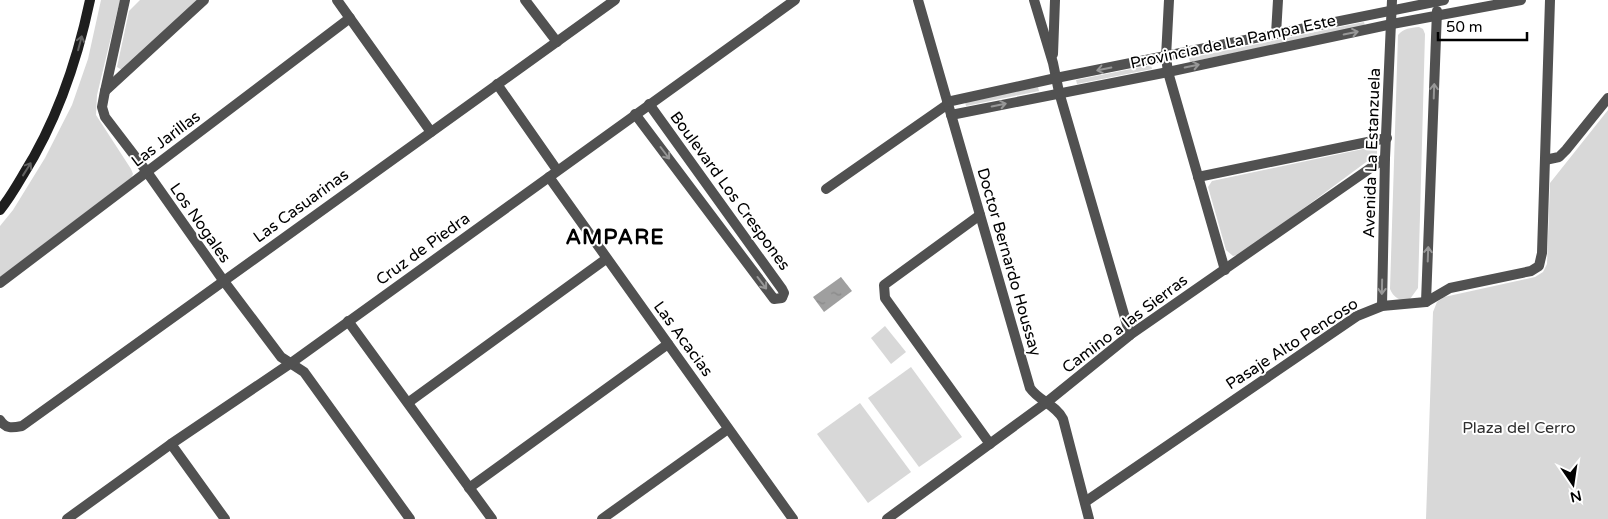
<svg xmlns="http://www.w3.org/2000/svg" width="1608" height="519" viewBox="0 0 1608 519" font-family="'Varela Round',sans-serif">
	<style>
		.green { fill: #d8d8d8 }
		.water { fill: url(#water-ripples) }
		.lines { fill: none; stroke-linecap: round; stroke-linejoin: round }
		.minor { stroke: #515151; stroke-width: 10 }
		.tertiary { stroke: #515151; stroke-width: 10 }
		.secondary { stroke: #1e1e1e; stroke-width: 10 }
		.oneway { stroke: #979797 }
		.oneway2 { stroke: #626262 }
		.labels { text-anchor: middle; dominant-baseline: central; stroke-width: 4; stroke-linejoin: round; paint-order: stroke }
		.street-label { font-size: 16px; fill: #000; stroke: #fff }
		.park-label { font-size: 16px; fill: #2f2f2f; stroke: #fff }
		.district-label { font-size: 21px; font-weight: bold; letter-spacing: 1px; fill: #000; stroke: #fff }
	</style>
	<defs>
		<pattern id="water-ripples" width="26" height="14" patternUnits="userSpaceOnUse" patternTransform="scale(1.25)"><rect width="26" height="14" fill="#9f9f9f"/><path d="M2 4q2-2 4 0t4 0M15 11q2-2 4 0t4 0" fill="none" stroke="#878787"/></pattern>
	</defs>
	<rect width="100%" height="100%" fill="#fff"/>
	<g class="green">
		<polygon points="101,0 120,0 97,95 96,115 131,169 133,174 131,178 0,277 0,226 13,210 45,158 72,105 88,59"/>
		<polygon points="140,0 200,0 122,70 117,67 129,11"/>
		<polygon points="1364,22 1365,26 1190,62 1189,58"/>
		<path d="M1419,27L1423,29L1425,34L1418,288L1410,299C1400,302 1394,298 1390,289L1398,35C1404,28 1410,28 1419,27Z"/>
		<polygon points="1151,65 1152,69 1077,84 1076,80"/>
		<polygon points="1038,87 1039,91 966,106 965,102"/>
		<polygon points="1608,110 1608,519 1426,519 1433,312 1437,302 1444,297 1535,277 1543,272 1547,264 1550,183"/>
		<polygon points="1377,146 1377,154 1242,254 1233,256 1226,250 1208,187 1212,181"/>
		<polygon points="885,326 906,352 891,364 871,338"/>
		<polygon points="911,367 962,437 919,467 868,398"/>
		<polygon points="860,403 911,472 868,503 817,434"/>
	</g>
	<polygon class="water" points="841,277 852,291 824,312 813,297"/>
	<g class="lines">
		<g class="minor">
			<polyline points="125,0 105,91 102,107 105,117 147,172 223,280 281,357 304,372 410,519"/>
			<polyline points="337,0 431,132"/>
			<polyline points="525,0 557,42"/>
			<polyline points="1034,0 1053,63 1059,92 1130,335"/>
			<polyline points="1169,0 1166,57 1168,72 1225,270"/>
			<polyline points="1276,34 1278,0"/>
			<polyline points="1053,54 1055,0"/>
			<polyline points="497,84 557,170"/>
			<polyline points="105,91 204,0"/>
			<polyline points="635,114 774,299 782,298 784,293 782,289 649,104"/>
			<polyline points="1545,160 1559,157 1566,150 1608,98"/>
			<polyline points="549,177 793,519"/>
			<polyline points="1198,177 1387,138"/>
			<polyline points="826,189 948,104"/>
			<polyline points="980,215 884,285 885,298 990,444"/>
			<polyline points="0,283 350,18"/>
			<polyline points="348,321 492,519"/>
			<polyline points="409,402 606,259"/>
			<path d="M0,420C6,429 12,428 22,426L615,0"/>
			<polyline points="171,444 225,519"/>
			<polyline points="469,488 668,344"/>
			<polyline points="1085,502 1357,316 1382,306 1426,302 1450,288 1531,271 1539,266 1542,253 1550,0"/>
			<polyline points="67,519 171,444 291,363 795,0"/>
			<polyline points="602,519 728,429"/>
			<polyline points="887,519 1047,402 1130,335 1385,158"/>
		</g>
		<g class="tertiary">
			<path d="M918,0L1030,388C1039,401 1056,405 1063,419L1089,519"/>
			<polyline points="947,102 1056,78 1444,0"/>
			<polyline points="951,115 1168,72 1392,24 1521,0"/>
			<polyline points="1426,302 1437,11"/>
			<polyline points="1382,306 1385,158 1392,0"/>
		</g>
		<path class="secondary" d="M0,210C9,199 16,187 23,175C57,121 77,62 90,0"/>
	</g>
	<defs><path id="oneway-shaft" d="M-6 0H5M1.5-3L5.5 0L1.5 3" fill="none" stroke-width="1.6" stroke-linecap="round" stroke-linejoin="round" transform="scale(1.25)"/></defs>
	<g class="oneway">
		<use href="#oneway-shaft" transform="translate(1351 33) rotate(-12)"/>
		<use href="#oneway-shaft" transform="translate(1192 66) rotate(-12)"/>
		<use href="#oneway-shaft" transform="translate(1104 69) rotate(169)"/>
		<use href="#oneway-shaft" transform="translate(1434 91) rotate(-88)"/>
		<use href="#oneway-shaft" transform="translate(999 105) rotate(-12)"/>
		<use href="#oneway-shaft" transform="translate(665 153) rotate(53)"/>
		<use href="#oneway-shaft" transform="translate(1428 254) rotate(-88)"/>
		<use href="#oneway-shaft" transform="translate(762 283) rotate(53)"/>
		<use href="#oneway-shaft" transform="translate(1382 287) rotate(91)"/>
	</g>
	<g class="oneway2">
		<use href="#oneway-shaft" transform="translate(80 43) rotate(-75)"/>
		<use href="#oneway-shaft" transform="translate(27 169) rotate(-58)"/>
	</g>
	<g class="labels">
		<g class="street-label">
			<text transform="translate(1233 42) rotate(-12)">Provincia de La Pampa Este</text>
			<text transform="translate(166 139) rotate(-37)">Las Jarillas</text>
			<text transform="translate(1372 153) rotate(-88)">Avenida La Estanzuela</text>
			<text transform="translate(730 191) rotate(54)">Boulevard Los Crespones</text>
			<text transform="translate(301 206) rotate(-36)">Las Casuarinas</text>
			<text transform="translate(200 223) rotate(55)">Los Nogales</text>
			<text transform="translate(423 249) rotate(-36)">Cruz de Piedra</text>
			<text transform="translate(1009 262) rotate(74)">Doctor Bernardo Houssay</text>
			<text transform="translate(1125 324) rotate(-37)">Camino a las Sierras</text>
			<text transform="translate(683 339) rotate(54)">Las Acacias</text>
			<text transform="translate(1292 344) rotate(-33)">Pasaje Alto Pencoso</text>
		</g>
		<g class="park-label">
			<text x="1519" y="428">Plaza del Cerro</text>
		</g>
		<g class="district-label">
			<text x="615" y="237">AMPARE</text>
		</g>
	</g>
	<g transform="translate(1573 484) rotate(167)" stroke="#ffffff" stroke-width="4" paint-order="stroke">
	<path d="M0-4L9 19L0 12L-9 19Z" fill="#000000"/>
	<text y="-8" font-size="14" font-weight="bold" text-anchor="middle" fill="#000000">N</text>
	</g>
	<path d="M1438 32v8h89v-8" fill="none" stroke="#000000" stroke-width="2.5"/>
	<text x="1446" y="32" font-size="15" fill="#000000" stroke="#ffffff" stroke-width="4" paint-order="stroke">50 m</text>
</svg>
